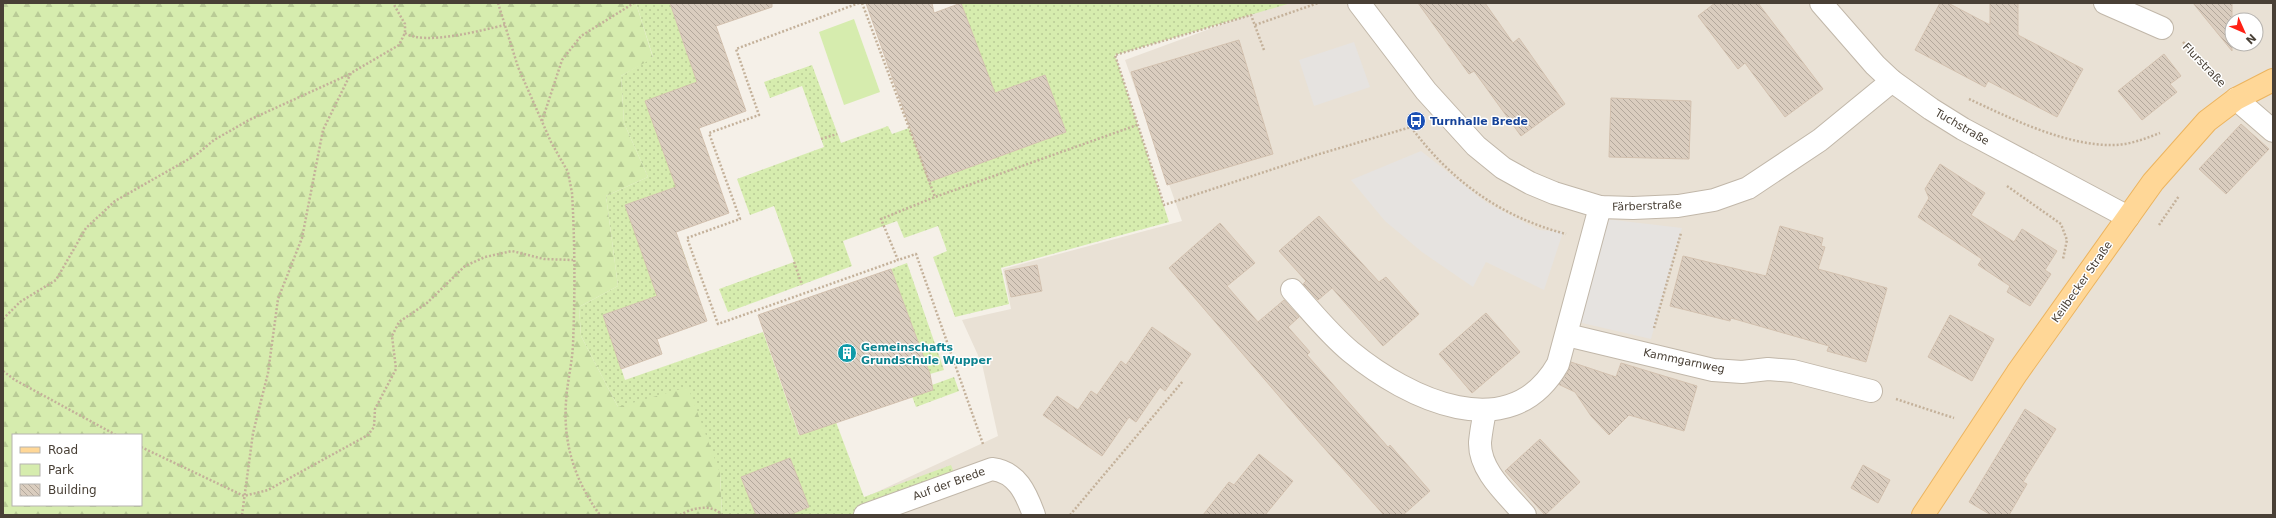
<svg xmlns="http://www.w3.org/2000/svg" width="2276" height="518" viewBox="0 0 2276 518" font-family="'DejaVu Sans',sans-serif">
	<style>
		.residential { fill: #e9e1d5; fill-rule: evenodd }
		.grass { fill: url(#grass-dots) }
		.forest { fill: url(#forest-firs); fill-rule: evenodd }
		.green { fill: #d6ecae }
		.parking { fill: #e6e3e0 }
		.building { fill: url(#building-back-hatch); stroke: #d3c1af }
		.lines { fill: none; stroke-linecap: round; stroke-linejoin: round }
		.minor-casing { stroke: #c1b7a9; stroke-width: 24 }
		.major-casing { stroke: #ecb45f; stroke-width: 24 }
		.path { stroke: #c4b19a; stroke-width: 2.5; stroke-dasharray: 2 2; stroke-linecap: butt }
		.minor { stroke: #fff; stroke-width: 22 }
		.major { stroke: #ffd797; stroke-width: 22 }
		.labels { text-anchor: middle; dominant-baseline: central; stroke-width: 3; stroke-linejoin: round; paint-order: stroke }
		.street-label { font-size: 11px; fill: #494036; stroke: #fff }
		.transit-label { font-size: 11px; font-weight: bold; fill: #164399; stroke: #fff; text-anchor: start }
		.culture-label { font-size: 11px; font-weight: bold; fill: #0d838f; stroke: #fff; text-anchor: start }
	</style>
	<defs>
		<pattern id="grass-dots" width="8" height="8" patternUnits="userSpaceOnUse"><rect width="8" height="8" fill="#d6ecae"/><path d="M2 2h.1M6 6h.1" fill="none" stroke="#b9cb96" stroke-width="1.8" stroke-linecap="round"/></pattern>
		<pattern id="forest-firs" width="22" height="20" patternUnits="userSpaceOnUse"><rect width="22" height="20" fill="#d6ecae"/><path d="M5 1l3.5 6h-7zM16 11l3.5 6h-7z" fill="#b9cb96"/></pattern>
		<pattern id="building-back-hatch" width="6" height="6" patternUnits="userSpaceOnUse"><rect width="6" height="6" fill="#dacdbf"/><path d="M-1 5l2 2M0 0l6 6M5-1l2 2" fill="none" stroke="#b3a89c"/></pattern>
	</defs>
	<rect width="100%" height="100%" fill="#f5f0e8"/>
	<path class="residential" d="M1280,3H2273V515H827L998,436L982,364L962,320L1011,309L1003,269L1182,221L1125,60ZM2232,20H2256V44H2232Z"/>
	<g class="grass">
		<polygon points="636,3 670,3 687,54 722,43 731,70 646,101 664,154 703,140 715,173 625,205 644,258 681,245 694,283 603,315 625,380 763,332 799,435 836,422 864,497 951,465 957,481 865,515 722,515 720,473 618,407 581,336 579,307 618,286 606,196 648,177 624,123 621,76 653,57"/>
		<polygon points="961,3 1291,3 1115,55 1169,222 1001,268 1009,304 955,317 933,257 947,251 938,226 904,238 897,221 843,241 852,266 728,312 719,289 794,262 774,206 750,215 737,179 824,147 802,86 770,98 764,82 812,65 841,143 888,126 892,134 909,128 929,182 1066,132 1045,75 958,106 983,62"/>
		<polygon points="907,263 944,370 930,374 891,269"/>
		<polygon points="954,377 959,391 916,407 912,396 931,390 932,385"/>
	</g>
	<path class="forest" d="M3,3H636L653,58L621,76L624,123L648,177L606,196L618,286L579,307L581,336L618,407L688,387L720,473L722,515H3ZM13,435H141V505H13Z"/>
	<polygon class="green" points="854,19 880,92 844,105 819,32"/>
	<g class="parking">
		<polygon points="1354,42 1370,87 1314,106 1299,60"/>
		<polygon points="1421,151 1487,203 1539,230 1563,232 1544,290 1486,262 1473,287 1422,252 1385,221 1351,180"/>
		<polygon points="1606,219 1682,228 1651,339 1578,322"/>
	</g>
	<g class="building">
		<polygon points="670,3 772,3 772,7 716,26 746,111 699,128 729,213 676,232 707,321 657,339 662,354 621,369 603,315 657,296 625,205 676,187 645,101 697,82"/>
		<polygon points="866,3 932,3 934,13 961,3 995,93 1045,75 1066,132 929,182"/>
		<polygon points="1418,3 1485,3 1513,43 1519,38 1565,104 1521,136 1474,71 1469,74"/>
		<polygon points="1715,3 1758,3 1823,89 1785,117 1745,63 1738,69 1698,16"/>
		<polygon points="1940,3 1948,3 1990,25 1990,3 2018,3 2018,35 2083,69 2057,117 1988,81 1985,87 1915,50"/>
		<polygon points="2193,3 2232,3 2232,51"/>
		<polygon points="1239,40 1273,154 1167,185 1131,72"/>
		<polygon points="2164,54 2181,76 2170,84 2177,92 2142,120 2118,91"/>
		<polygon points="1611,98 1691,101 1689,159 1609,157"/>
		<polygon points="2241,124 2269,149 2226,194 2199,169"/>
		<polygon points="1940,164 1985,193 1971,215 2014,242 2022,229 2057,251 2045,270 2051,274 2030,306 2007,292 2010,286 1978,265 1982,259 1918,217 1929,198 1925,189"/>
		<polygon points="1319,216 1379,282 1386,277 1419,314 1383,346 1332,288 1318,300 1303,284 1306,281 1279,251"/>
		<polygon points="1220,223 1255,263 1227,286 1258,322 1284,300 1299,317 1288,327 1310,352 1307,355 1388,447 1390,445 1430,491 1403,515 1384,515 1308,430 1169,268"/>
		<polygon points="1780,226 1823,238 1821,246 1825,247 1818,269 1887,288 1866,362 1827,351 1829,346 1731,318 1730,321 1670,306 1683,256 1766,276"/>
		<polygon points="1037,265 1042,291 1011,297 1005,271"/>
		<polygon points="891,269 930,374 933,390 800,435 758,315"/>
		<polygon points="1486,313 1520,352 1472,393 1439,354"/>
		<polygon points="1950,315 1994,339 1972,381 1928,357"/>
		<polygon points="1152,327 1191,354 1165,391 1160,387 1136,422 1129,417 1102,456 1043,415 1057,396 1078,410 1091,391 1097,395 1121,361 1126,365"/>
		<polygon points="1571,362 1616,377 1621,363 1697,386 1684,431 1629,415 1609,435 1591,416 1575,392 1558,384 1568,372"/>
		<polygon points="2025,409 2056,429 2023,482 2027,484 2009,515 1991,515 1969,502"/>
		<polygon points="1540,439 1580,482 1545,515 1505,471"/>
		<polygon points="1259,454 1293,481 1265,515 1203,515 1229,482 1234,485"/>
		<polygon points="790,458 809,507 789,515 756,515 741,477"/>
		<polygon points="1863,465 1890,480 1878,503 1851,488"/>
	</g>
	<g class="lines">
		<g class="minor-casing">
			<g id="minor">
				<polyline points="1359,3 1426,91 1476,146 1503,168 1530,183 1554,193 1600,207 1633,208 1678,206 1714,200 1748,188 1820,140 1892,81"/>
				<polyline points="1821,3 1875,65 1892,81 1931,109 1963,129 2128,217"/>
				<polyline points="2105,3 2162,28"/>
				<polyline points="2236,99 2273,131"/>
				<path d="M1292,290C1311,311 1329,334 1351,352C1407,398 1510,449 1558,364L1600,207"/>
				<polyline points="1567,335 1713,370 1742,372 1768,369 1793,371 1871,391"/>
				<path d="M1485,411C1483,421 1481,432 1480,442C1479,471 1508,495 1525,515"/>
				<path d="M865,515L992,469C1017,472 1026,493 1034,515"/>
			</g>
		</g>
		<g class="major-casing">
			<polyline id="major" points="1923,515 2017,373 2153,182 2207,121 2236,99 2273,80"/>
		</g>
		<g class="path">
			<path d="M498,3L518,67L551,142L568,172L572,193C575,243 575,295 573,345C572,364 567,383 566,402C563,444 575,481 600,515"/>
			<polyline points="859,3 736,49 759,115 709,133 740,219 687,238 718,324 898,260"/>
			<polyline points="862,3 935,197"/>
			<polyline points="1255,25 1318,3"/>
			<path d="M405,33C425,46 482,30 505,25"/>
			<polyline points="2183,42 2218,79"/>
			<path d="M1264,50L1251,15L1115,55L1164,205L1316,155L1411,127C1451,181 1501,217 1566,234"/>
			<path d="M1969,99C2010,118 2066,146 2113,145C2129,145 2144,139 2160,133"/>
			<polyline points="542,121 562,60 581,36 634,3"/>
			<polyline points="821,139 837,134"/>
			<polyline points="2007,186 2061,224 2067,240 2063,259"/>
			<polyline points="2159,225 2179,196"/>
			<polyline points="794,262 802,285"/>
			<polyline points="3,319 20,302 56,280 86,228 115,201 196,155 214,140 249,120 350,74"/>
			<polyline points="1654,328 1681,233"/>
			<polyline points="3,371 15,380 116,435"/>
			<polyline points="1896,399 1954,418"/>
			<polyline points="983,444 916,254 898,260 881,219 935,197 1137,125"/>
			<polyline points="141,447 244,496 268,490 368,435 374,427 375,409 396,369 392,336 399,322 427,303 465,266 485,257 512,251 544,259 573,260"/>
			<polyline points="242,515 253,433 268,373 278,299 302,238 323,130 351,73 399,45 405,33 405,24 393,3"/>
			<path d="M680,515C692,508 711,503 722,515"/>
			<polyline points="1070,515 1183,381"/>
		</g>
		<use href="#minor" class="minor"/>
		<use href="#major" class="major"/>
	</g>
	<defs>
		<g id="bus-disc" transform="scale(1)"><circle r="9.5" fill="#1a4fb4" stroke="#fff"/><path d="M-5-6H5V4H4V6H2V4H-2V6H-4V4H-5ZM-3.5-4V0h7V-4ZM-3.5 1.2v1.5H-2V1.2ZM2 1.2v1.5H3.5V1.2Z" fill="#fff"/></g>
		<g id="building-disc" transform="scale(1)"><circle r="9.5" fill="#0f9aa8" stroke="#fff"/><path d="M-4-6H4V6H1V3H-1V6H-4ZM-2.5-4.3h1.7v1.8h-1.7ZM.8-4.3h1.7v1.8H.8ZM-2.5-1h1.7V.8h-1.7ZM.8-1h1.7V.8H.8Z" fill="#fff"/></g>
	</defs>
	<g fill-rule="evenodd">
		<use href="#bus-disc" x="1416" y="121"/>
		<use href="#building-disc" x="847" y="353"/>
	</g>
	<g class="labels">
		<g class="street-label">
			<text transform="translate(2204 65) rotate(46)">Flurstraße</text>
			<text transform="translate(1962 127) rotate(30)">Tuchstraße</text>
			<text transform="translate(1647 206) rotate(-2)">Färberstraße</text>
			<text transform="translate(2082 282) rotate(-55)">Keilbecker Straße</text>
			<text transform="translate(1684 361) rotate(12)">Kammgarnweg</text>
			<text transform="translate(949 484) rotate(-20)">Auf der Brede</text>
		</g>
		<g class="transit-label">
			<text x="1430" y="121">Turnhalle Brede</text>
		</g>
		<g class="culture-label">
			<text x="861" y="347">Gemeinschafts<tspan x="861" dy="13">Grundschule Wupper</tspan></text>
		</g>
	</g>
	<rect width="2276" height="518" fill="none" stroke="#494036" stroke-width="8"/>
	<rect x="12" y="434" width="130" height="72" fill="#ffffff" stroke="#b6b3af"/>
	<rect x="20" y="447" width="20" height="6" fill="#ffd797" stroke="#b6b3af"/>
	<text x="48" y="454" font-size="12" fill="#494036">Road</text>
	<rect x="20" y="464" width="20" height="12" fill="#d6ecae" stroke="#b6b3af"/>
	<text x="48" y="474" font-size="12" fill="#494036">Park</text>
	<rect x="20" y="484" width="20" height="12" fill="url(#building-back-hatch)" stroke="#b6b3af"/>
	<text x="48" y="494" font-size="12" fill="#494036">Building</text>
	<g transform="translate(2244 32) rotate(135)"><circle r="19" fill="#ffffff" stroke="#b6b3af"/>
	<path d="M0-3L7 15L0 10L-7 15Z" fill="#ff2115"/>
	<text y="-6" font-size="11" font-weight="bold" text-anchor="middle" fill="#494036">N</text>
	</g>
</svg>
